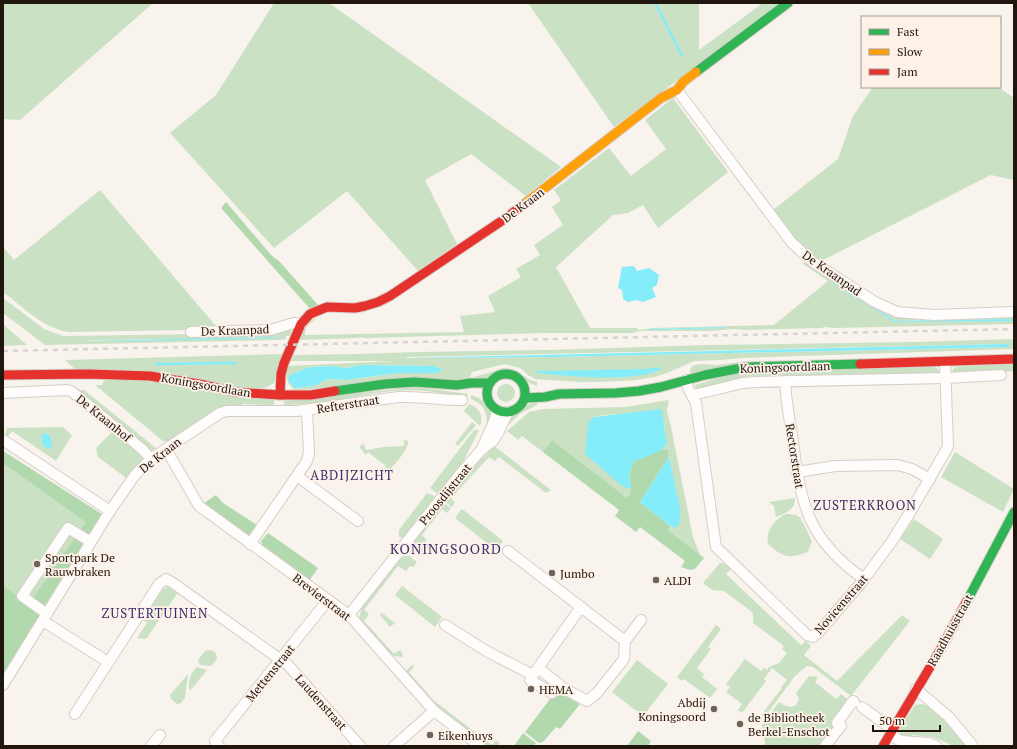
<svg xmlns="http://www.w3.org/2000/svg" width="1017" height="749" viewBox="0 0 1017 749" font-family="'PT Serif',serif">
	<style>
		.green { fill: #cae1c4; fill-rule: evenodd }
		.forest { fill: #b2d9ae }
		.water { fill: #85edf9 }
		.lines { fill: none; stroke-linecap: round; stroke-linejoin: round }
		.stream { stroke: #85edf9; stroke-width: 2.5 }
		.street-casing { stroke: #d6cdc6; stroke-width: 12 }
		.fast-casing { stroke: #d6cdc6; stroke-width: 11 }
		.slow-casing { stroke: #d6cdc6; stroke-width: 11 }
		.jam-casing { stroke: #d6cdc6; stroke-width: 11 }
		.street { stroke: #fefdfc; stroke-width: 10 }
		.fast { stroke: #30b455; stroke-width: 9 }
		.slow { stroke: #ff9f0a; stroke-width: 9 }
		.jam { stroke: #e5322d; stroke-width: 9 }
		.rail { stroke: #d6d4d3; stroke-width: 2.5; stroke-dasharray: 5 5; stroke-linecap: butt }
		.poi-dot { fill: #6c635b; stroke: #fef2e8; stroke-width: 1.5 }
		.labels { text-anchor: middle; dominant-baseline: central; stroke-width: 3.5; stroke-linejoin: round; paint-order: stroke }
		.street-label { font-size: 12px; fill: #20160d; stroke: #fef2e8 }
		.poi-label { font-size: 12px; fill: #20160d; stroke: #fef2e8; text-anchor: start }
		.neighbourhood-label { font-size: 13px; letter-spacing: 1px; fill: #38316d; stroke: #fef2e8 }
		.quarter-label { font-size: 14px; letter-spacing: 1px; fill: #38316d; stroke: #fef2e8 }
	</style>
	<rect width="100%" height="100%" fill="#f9f3ed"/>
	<g class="green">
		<polygon points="3,3 153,3 20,120 3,119"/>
		<polygon points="274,3 329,3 561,167 526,196 471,154 425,180 457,244 418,271 347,191 274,248 170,133 216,95"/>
		<polygon points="528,3 699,3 699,50 763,3 782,3 614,127"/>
		<polygon points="873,87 998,87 1014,98 1014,180 991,175 821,261 800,244 773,210 838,159 853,116"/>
		<path d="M673,98L728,172L658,228L643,205L628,213L613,215L556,267L590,328H637L638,330L648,329L651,328L774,325L828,281L802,263H805L807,261L880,309L1014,315V319L896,321L868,305L834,282L894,322L1010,320L1014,321V324L834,328L825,327L821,328L745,330L734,329L710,331H640L633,333H546L365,338L361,337L356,338L298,340L310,321L328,314C318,318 305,322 305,335L464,332L460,316L495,312L488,296L521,277L516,269L540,255L534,245L563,225L552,207L561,200L554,190L609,148L631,176L666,149L645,120ZM726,327L721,328L650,330V329Z"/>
		<path d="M100,190L216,326C239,326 266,329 288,319L289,321L274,326L209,328L208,326H199L188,330L68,332C43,328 23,307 3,292V247L14,260Z"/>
		<path d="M3,298L44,329L63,336L268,333L292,326L290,336H286V339L278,340L45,345L3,313ZM259,337L282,338L192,339ZM187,339L128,341H82L94,340Z"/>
		<polygon points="3,324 27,345 3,346"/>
		<path d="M1014,339V349L742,358L721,360L694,361L667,373L654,377L637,380L599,382H580L535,379L528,375L520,368L505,364L472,372L469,379L295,390C285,383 287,378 287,366L395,361H289L291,355L358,354L417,352L547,350L707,345L914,342ZM1008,344L1007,347L554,357L406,358L407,357ZM362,365L434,366L442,369L436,373H399L345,380L332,379L325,380L314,386L295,388L292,374L310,367L333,366L346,368Z"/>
		<polygon points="282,354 274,383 267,387 256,389 76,370 65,360"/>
		<polygon points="747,361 691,374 690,370 692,366 700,364 717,365"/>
		<polygon points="1014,363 1014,371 992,373 991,370 960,372 960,375 952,373 953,369 956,367"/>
		<polygon points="934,367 938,369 940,372 940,375 935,375 934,373 749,376 707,386 696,390 695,385 735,373"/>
		<path d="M503,368C519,369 523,379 537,382V386C526,383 519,373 508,372C499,371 494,377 486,378C482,379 477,377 473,377L488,373Z"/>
		<polygon points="105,378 151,381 274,400 274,407 272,407 271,405 242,404 242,407 169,442 163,441 95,385 102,385"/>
		<circle cx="506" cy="393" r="9"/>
		<path d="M417,387L468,394L467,397H447V394C427,390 406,389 385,392C373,393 361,396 349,398C329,402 308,404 287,405V408H284V401Z"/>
		<polygon points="84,390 156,448 150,453 74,391"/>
		<path d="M471,395C486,400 497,410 487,426C487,412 484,404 471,399Z"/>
		<polygon points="669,400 667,411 671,427 693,537 700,555 667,529 670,526 675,528 679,516 668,450 662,450 667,443 665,435 664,425 626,414 604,415 594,417 629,489 631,488 631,492 627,498 552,440 543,452 522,436 518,440 507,431 529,412 543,409 625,407"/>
		<path d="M537,402V405L521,413L505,428C513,412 520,406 537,402Z"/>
		<path d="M469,404C479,407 484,416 480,426L464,411Z"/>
		<polygon points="472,422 476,425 458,446 455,444"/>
		<path d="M63,427L72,435L56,461L12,431L8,436L5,434L7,428ZM47,433L52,440L41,443V438L43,434Z"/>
		<polygon points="114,430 136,448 144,459 126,478 98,457 96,448"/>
		<polygon points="474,430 479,430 462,464 438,494 430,488"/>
		<path d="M404,440L408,441C409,448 394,467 388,470L385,468L386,466L368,452L366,455L360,448V446L364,444L366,450L383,447L404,446Z"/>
		<polygon points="494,446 551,490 546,493 499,457 495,461 489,457 451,498 455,503 452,507 444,501 457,484"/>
		<polygon points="3,451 103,515 30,624 3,613"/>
		<polygon points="955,452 1014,489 1003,512 941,477"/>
		<polygon points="427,493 433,495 435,498 416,521 406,536 401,538 399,536 399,530"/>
		<path d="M795,498C796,510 785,513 776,517L774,506L769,502Z"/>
		<polygon points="442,502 451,508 447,513 442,509 422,535 427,540 425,542 430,545 422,556 413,547 413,541"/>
		<polygon points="462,509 503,541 496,550 455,518"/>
		<path d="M786,514C792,514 797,514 801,519L812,541L808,552C788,559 784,558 768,544C765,531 775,519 786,514Z"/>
		<polygon points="914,519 943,539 930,559 900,539"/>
		<polygon points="404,556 409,556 417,562 413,567 410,566 406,571 398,566 364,610 369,614 364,621 394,654 400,650 403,655 402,657 395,656 389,654 361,622 359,618 362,608 397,561"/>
		<polygon points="720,563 723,563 731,569 726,574 801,645 806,641 811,646 804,655 837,681 902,615 910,621 851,696 813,667 807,666 795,676 764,718 761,715 782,688 781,687 787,680 772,668 764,679 766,681 742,713 738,710 742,704 726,692 730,687 726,684 745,659 761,671 764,668 767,670 769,667 779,663 787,653 782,649 784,646 753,623 753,615 752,612 724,591 712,590 703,583"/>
		<polygon points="402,586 442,617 435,627 395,595"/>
		<polygon points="167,587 173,587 179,591 146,639 137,638 147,623 142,619 162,590"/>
		<polygon points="382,613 395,623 390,627 380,615"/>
		<polygon points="716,625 721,629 708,647 711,649 697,668 704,674 702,677 717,689 710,698 684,679 682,681 677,677"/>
		<polygon points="208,650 213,651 216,654 217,659 211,666 200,665 198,660 205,651"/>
		<polygon points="637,660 668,684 643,716 612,692"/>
		<polygon points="412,665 414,667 409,672 433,700 492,745 496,740 500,743 497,746 487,746 435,706 406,673 406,671"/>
		<path d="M197,667L207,670L190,691C187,683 190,673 197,667Z"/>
		<polygon points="188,674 185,698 181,703 177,704 171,699 170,695"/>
		<path d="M809,676L818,677L815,682L836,699L841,694L851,702L837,725L821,746H763L765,743L762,725L779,702C787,708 797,710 799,698L796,693Z"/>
		<path d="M922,704C940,708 958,732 970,746H953L945,742L931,737L912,735L910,738L901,736L899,730L915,705Z"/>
	</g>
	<g class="forest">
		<polygon points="226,202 272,256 279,261 318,305 310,309 221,208"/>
		<polygon points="552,440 627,498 631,492 629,476 633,462 659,450 668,450 669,457 640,502 670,526 668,530 704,558 695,569 690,570 681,567 685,561 640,527 636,532 615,516 619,510 543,452"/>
		<polygon points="3,451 103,515 3,678 3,586 29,604 86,522 3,463"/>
		<polygon points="216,495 223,503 257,525 246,540 216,516 204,503"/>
		<polygon points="268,533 318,568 309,581 262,545 261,541"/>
		<polygon points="556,691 580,704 560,729 556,727 543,742 539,743 525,732"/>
		<polygon points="638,731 651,741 648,746 627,746"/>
		<polygon points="523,733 536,743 534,746 514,746"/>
	</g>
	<g class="water">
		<polygon points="634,266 637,271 649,268 659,275 657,285 652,288 656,297 643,302 637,300 628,302 623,299 622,290 618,288 622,267"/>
		<polygon points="834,282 868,305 896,321 1003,319 1014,319 1014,321 894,322 833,283"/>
		<polygon points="721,327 727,328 649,330 650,329"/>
		<polygon points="268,337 283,338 128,341 82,341"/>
		<polygon points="1008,344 1008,347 554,357 406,358"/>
		<polygon points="362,365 434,366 442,369 441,371 436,373 399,373 345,380 332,379 325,380 314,386 295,388 290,383 288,378 292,374 310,367 333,366 346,368"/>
		<path d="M659,367L661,369C636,383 566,376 536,373L537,371H540L646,369Z"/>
		<polygon points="662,409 665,434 667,443 662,450 633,462 629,476 631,488 630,489 622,486 585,454 588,423 594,417"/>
		<polygon points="47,433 51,438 52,447 50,449 45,447 41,441 42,434"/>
		<path d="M669,457L681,513L679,516C682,522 679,524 675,528L670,526L640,502Z"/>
	</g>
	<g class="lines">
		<g class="stream">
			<polyline points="655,3 682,56"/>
			<polyline points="156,364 235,363"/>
		</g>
		<g class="street-casing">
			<g id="street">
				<polyline points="677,90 792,243 813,262 875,302 897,312 934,315 1014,312"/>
				<polyline points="191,332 270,330 294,323 301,324"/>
				<polyline points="686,380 688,388 696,403 716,547 807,635 813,637 819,632 861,583 892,541 909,514 945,452 948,446 945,362"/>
				<path d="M785,381C786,402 790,421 793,442C801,505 808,540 864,579"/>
				<polyline points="3,393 67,390 71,391 142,449 151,459"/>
				<polyline points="693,395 743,383 756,382 946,378 1001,375"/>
				<polyline points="3,440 110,511"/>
				<polyline points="166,449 199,506 349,615 434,711 480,746"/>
				<path d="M482,449C487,435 495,424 497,410"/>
				<polyline points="797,472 835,466 898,465 912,469 930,479"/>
				<polyline points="297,476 358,521"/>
				<polyline points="250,544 307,461 309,453 307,410"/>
				<polyline points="508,551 625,641 641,620"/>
				<polyline points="47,614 22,596 68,528 91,542"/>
				<polyline points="349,615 461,473 482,449 493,441 498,433 508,412"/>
				<polyline points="43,621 108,662"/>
				<polyline points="445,625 488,652 533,675 530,680 552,693 558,685 587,701 597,693 624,659 625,641"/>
				<polyline points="538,668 559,684 558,685"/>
				<polyline points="533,675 581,607"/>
				<path d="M3,685L110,511L135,475L151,459L220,413L227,411H297L399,397C420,396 441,400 462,400"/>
				<polyline points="916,689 949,717 973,746"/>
				<polyline points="862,707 893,730"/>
				<polyline points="75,714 159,584 166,579 173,583 288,665 360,746"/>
				<polyline points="890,735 901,741 928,743 936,746"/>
				<polyline points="151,746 160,735"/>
				<polyline points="219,746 215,741 328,600"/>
				<polyline points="394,746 434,711"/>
				<polyline points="825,746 841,726 837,723 853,701 854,702"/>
			</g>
		</g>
		<g class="fast-casing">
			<g id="fast">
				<polyline points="696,72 788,3"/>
				<circle cx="506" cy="393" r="19"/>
				<polyline points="335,391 385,384 415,382 457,385 471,383 490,383"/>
				<polyline points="525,398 545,397 559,394 616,393 639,391 661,387 705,375 746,367 860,364"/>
				<polyline points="967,601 1014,512"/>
			</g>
		</g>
		<g class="slow-casing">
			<polyline id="slow" points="523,205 661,98 677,90 683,82 696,72"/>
		</g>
		<g class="jam-casing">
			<g id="jam">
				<polyline points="860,364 1014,359"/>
				<polyline points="3,375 88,374 150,376 205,385 234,392 280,395 311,395 335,391"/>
				<polyline points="280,395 281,374 284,363 301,324 310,314 327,307 355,308 365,306 378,302 390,296 506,218 523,205"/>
				<polyline points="883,746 942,647 967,601"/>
			</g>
		</g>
		<use href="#street" class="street"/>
		<use href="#fast" class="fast"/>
		<use href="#slow" class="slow"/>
		<use href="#jam" class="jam"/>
		<polyline class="rail" points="3,351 1014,329"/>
	</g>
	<g class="poi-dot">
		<circle cx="37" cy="564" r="4"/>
		<circle cx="552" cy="573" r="4"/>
		<circle cx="656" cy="580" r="4"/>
		<circle cx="531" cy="689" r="4"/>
		<circle cx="714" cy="709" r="4"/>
		<circle cx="740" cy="724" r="4"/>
		<circle cx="430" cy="735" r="4"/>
	</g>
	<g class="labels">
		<g class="street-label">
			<text transform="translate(523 205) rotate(-37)">De Kraan</text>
			<text transform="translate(832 273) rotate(35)">De Kraanpad</text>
			<text transform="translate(235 330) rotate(-2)">De Kraanpad</text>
			<text transform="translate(785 367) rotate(-2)">Koningsoordlaan</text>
			<text transform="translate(206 385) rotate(10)">Koningsoordlaan</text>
			<text transform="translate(348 404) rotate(-9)">Refterstraat</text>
			<text transform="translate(104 418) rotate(39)">De Kraanhof</text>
			<text transform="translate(160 455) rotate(-38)">De Kraan</text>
			<text transform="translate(795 456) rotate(81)">Rectorstraat</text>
			<text transform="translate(445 494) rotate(-51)">Proosdijstraat</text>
			<text transform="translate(322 597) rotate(37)">Brevierstraat</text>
			<text transform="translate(841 604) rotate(-49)">Novicenstraat</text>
			<text transform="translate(950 630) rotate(-61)">Raadhuisstraat</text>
			<text transform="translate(270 673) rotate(-51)">Mettenstraat</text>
			<text transform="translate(321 702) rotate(48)">Laudenstraat</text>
		</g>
		<g class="poi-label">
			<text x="45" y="557">Sportpark De<tspan x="45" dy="14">Rauwbraken</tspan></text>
			<text x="560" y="573">Jumbo</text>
			<text x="664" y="580">ALDI</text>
			<text x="539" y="689">HEMA</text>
			<text x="706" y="702" text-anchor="end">Abdij<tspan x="706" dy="14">Koningsoord</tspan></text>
			<text x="748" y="717">de Bibliotheek<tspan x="748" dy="14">Berkel-Enschot</tspan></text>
			<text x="438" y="735">Eikenhuys</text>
		</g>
		<g class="neighbourhood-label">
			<text x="352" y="475">ABDIJZICHT</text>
			<text x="865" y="505">ZUSTERKROON</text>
			<text x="155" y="613">ZUSTERTUINEN</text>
		</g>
		<g class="quarter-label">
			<text x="446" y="548">KONINGSOORD</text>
		</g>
	</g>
	<rect width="1017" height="749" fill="none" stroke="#20160d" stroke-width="8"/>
	<rect x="861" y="16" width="140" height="72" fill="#fef2e8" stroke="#a59a90"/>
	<rect x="869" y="29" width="20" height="6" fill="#30b455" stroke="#a59a90"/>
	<text x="897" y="36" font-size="12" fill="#20160d">Fast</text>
	<rect x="869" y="49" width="20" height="6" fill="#ff9f0a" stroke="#a59a90"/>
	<text x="897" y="56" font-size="12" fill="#20160d">Slow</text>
	<rect x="869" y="69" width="20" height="6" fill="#e5322d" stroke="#a59a90"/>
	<text x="897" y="76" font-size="12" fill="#20160d">Jam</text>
	<path d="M873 725v6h67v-6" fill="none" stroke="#20160d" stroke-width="2"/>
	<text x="879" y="725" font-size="12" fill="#20160d" stroke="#fef2e8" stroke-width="3" paint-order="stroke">50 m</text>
</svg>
